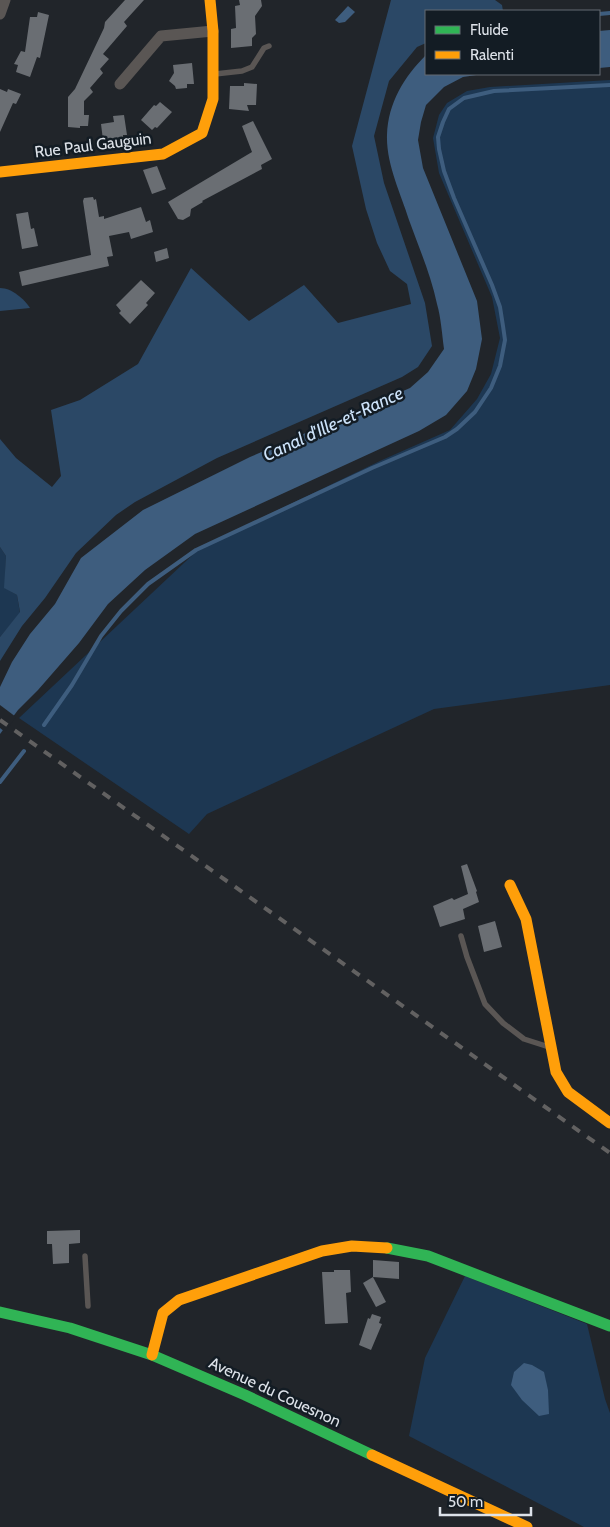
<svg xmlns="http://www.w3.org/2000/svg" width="610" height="1527" viewBox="0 0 610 1527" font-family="Cabin,sans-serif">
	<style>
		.green { fill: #1d3752 }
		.forest { fill: #2b4866 }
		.water { fill: #3e5d7e }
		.pier { fill: #21252a }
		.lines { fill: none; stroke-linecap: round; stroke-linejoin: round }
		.stream { stroke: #3e5d7e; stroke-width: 4 }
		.building { fill: #6a6e73 }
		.lane { stroke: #5a5654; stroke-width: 5.5 }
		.street { stroke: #5a5654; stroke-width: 11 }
		.fast { stroke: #30b455; stroke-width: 11 }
		.slow { stroke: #ff9f0a; stroke-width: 11 }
		.rail { stroke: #626161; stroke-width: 4; stroke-dasharray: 9 9; stroke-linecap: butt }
		.labels { text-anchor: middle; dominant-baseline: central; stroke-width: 5; stroke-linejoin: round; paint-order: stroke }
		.street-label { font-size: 16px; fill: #dde2e9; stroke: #131c24 }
		.water-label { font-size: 18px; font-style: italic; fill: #cde3fa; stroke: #131c24 }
	</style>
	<rect width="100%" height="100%" fill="#21252a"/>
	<g class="green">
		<polygon points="610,80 610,685 434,709 207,814 189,834 19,718 201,547 382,460 450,430 477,399 491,374 500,338 492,297 439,173 433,138 439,115 447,103 467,91 490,87"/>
		<polygon points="0,547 6,556 5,588 17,595 20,613 0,637"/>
		<polygon points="465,1276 587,1324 605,1399 610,1413 610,1527 584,1527 409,1436 425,1358"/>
	</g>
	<g class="forest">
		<polygon points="391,0 495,0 502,5 503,11 426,11 426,43 417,47 389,81 374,136 384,183 425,303 432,346 418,367 402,377 217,458 135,502 116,515 76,553 45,598 22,626 0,661 0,637 20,612 17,595 4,588 6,556 0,547 0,439 16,458 52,487 61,476 51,410 80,400 138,364 191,268 249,321 304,285 338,323 411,304 407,284 390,271 377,243 366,209 352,146"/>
		<path d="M0,288C12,288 24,299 30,308L0,311Z"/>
	</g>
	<g class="water">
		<polygon points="348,6 355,12 345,22 339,23 335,20"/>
		<polygon points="610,30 610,67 599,68 599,31"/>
		<path d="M426,55V74H483L463,77L444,87L426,105L421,122L418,140L423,168L477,301L482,339L476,369L467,391L446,415L419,431L195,534L145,570L108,604L79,643L38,690L18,710L0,734V687L12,662L30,634L55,604L81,558L143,510L250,457L410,388L428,372L444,349C442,334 441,318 437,304C431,275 419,248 409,220C401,194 386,164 387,135C388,103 404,77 426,55Z"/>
		<polygon points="524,1363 532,1365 544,1372 548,1390 549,1414 539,1416 522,1400 511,1385 514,1372"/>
	</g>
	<polygon class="pier" points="0,705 16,717 5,732 0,728"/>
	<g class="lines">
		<g class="stream">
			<polyline points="599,14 610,13"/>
			<polyline points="44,725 72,685 101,636 121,611 148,584 196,550 372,468 445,437 457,429 475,412 491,388 500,366 505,340 503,326 500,307 492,285 454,198 444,171 439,149 438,137 443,122 449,109 464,98 494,91 610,85"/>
			<polyline points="0,782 24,751"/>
		</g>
	</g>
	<g class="building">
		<polygon points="125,0 144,0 124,22 127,26 103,54 109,59 100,69 103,73 90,88 93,92 84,101 84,115 89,115 88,126 80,126 80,128 68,127 68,97 75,89 104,28 105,22"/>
		<polygon points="239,0 261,0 262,6 255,16 256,34 252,38 252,46 231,48 231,29 236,28 235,6 240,5"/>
		<polygon points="38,12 49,15 40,58 37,57 30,77 16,72 18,65 14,64 21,51 25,52 30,17 37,17"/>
		<polygon points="192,63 194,84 187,84 187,88 176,89 175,86 169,81 174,73 173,65"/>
		<polygon points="244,83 257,84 256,105 247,105 249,111 229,109 230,86 244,86"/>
		<polygon points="0,89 7,92 8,89 21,94 16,104 13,103 0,132"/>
		<polygon points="160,102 172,112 157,128 155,127 152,130 141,120 154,105 156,106"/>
		<polygon points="124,115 127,135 123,135 123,138 103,140 101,124 114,122 113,116"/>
		<polygon points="253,121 272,159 261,165 262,169 202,201 203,202 191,209 190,216 183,220 178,219 168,202 252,152 242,126"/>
		<polygon points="157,166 166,189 152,194 143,170"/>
		<polygon points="93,197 94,200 96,199 99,217 104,216 104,219 141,207 146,222 150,220 153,232 131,239 129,232 109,236 113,256 107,257 109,266 22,286 19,272 91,255 83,201 84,198"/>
		<polygon points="28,212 31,229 34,228 38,246 22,249 16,214"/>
		<polygon points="167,248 169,258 156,262 154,252"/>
		<polygon points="141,280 155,293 146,303 148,305 130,324 119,313 121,311 116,305"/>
		<polygon points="467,864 477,891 476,892 479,902 463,909 465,919 440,927 433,906 452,898 454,900 468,894 461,866"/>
		<polygon points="495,921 502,947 484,952 478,926"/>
		<polygon points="80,1230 80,1243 69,1244 69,1263 53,1264 52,1244 47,1244 47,1231"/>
		<polygon points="373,1260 399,1262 399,1279 373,1277"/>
		<polygon points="334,1270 350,1270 351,1292 346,1293 348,1323 325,1324 322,1272 334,1272"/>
		<polygon points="373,1277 386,1302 376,1307 363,1283"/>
		<polygon points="372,1314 381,1317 379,1323 382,1324 371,1350 359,1345 368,1318 370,1319"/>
	</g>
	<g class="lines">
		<g class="lane">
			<polyline points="215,74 242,71 252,67 264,48 269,46"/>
			<polyline points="461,936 467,957 485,1004 503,1023 524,1039 549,1047"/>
			<polyline points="85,1256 88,1306"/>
		</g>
		<g class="street">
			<polyline points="0,14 5,0"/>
			<polyline points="120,84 161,36 213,31"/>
		</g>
		<g class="fast">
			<polyline points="387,1248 428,1256 610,1326"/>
			<polyline points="0,1312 70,1328 152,1355 245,1395 372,1455"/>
		</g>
		<g class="slow">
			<polyline points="0,172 163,154 202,133 213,99 213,31 210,0"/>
			<polyline points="510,885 526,919 556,1072 568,1092 610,1123"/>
			<polyline points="152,1355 163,1313 179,1300 322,1251 352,1246 387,1248"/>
			<polyline points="372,1455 527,1527"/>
		</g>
		<polyline class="rail" points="0,720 610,1153"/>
	</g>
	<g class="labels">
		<g class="street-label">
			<text transform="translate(93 145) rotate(-7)">Rue Paul Gauguin</text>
			<text transform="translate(275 1392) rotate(25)">Avenue du Couesnon</text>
		</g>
		<g class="water-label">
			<text transform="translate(333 424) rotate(-25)">Canal d'Ille-et-Rance</text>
		</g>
	</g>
	<rect x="425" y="10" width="175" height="65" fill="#131c24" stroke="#646b73"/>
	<rect x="435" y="26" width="25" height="8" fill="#30b455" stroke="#646b73"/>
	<text x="470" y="35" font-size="15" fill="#dde2e9">Fluide</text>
	<rect x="435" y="51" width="25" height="8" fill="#ff9f0a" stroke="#646b73"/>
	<text x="470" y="60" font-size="15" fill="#dde2e9">Ralenti</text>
	<path d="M440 1507v8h91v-8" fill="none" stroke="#dde2e9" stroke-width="2.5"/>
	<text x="448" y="1507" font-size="15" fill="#dde2e9" stroke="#131c24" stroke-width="4" paint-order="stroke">50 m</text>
</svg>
